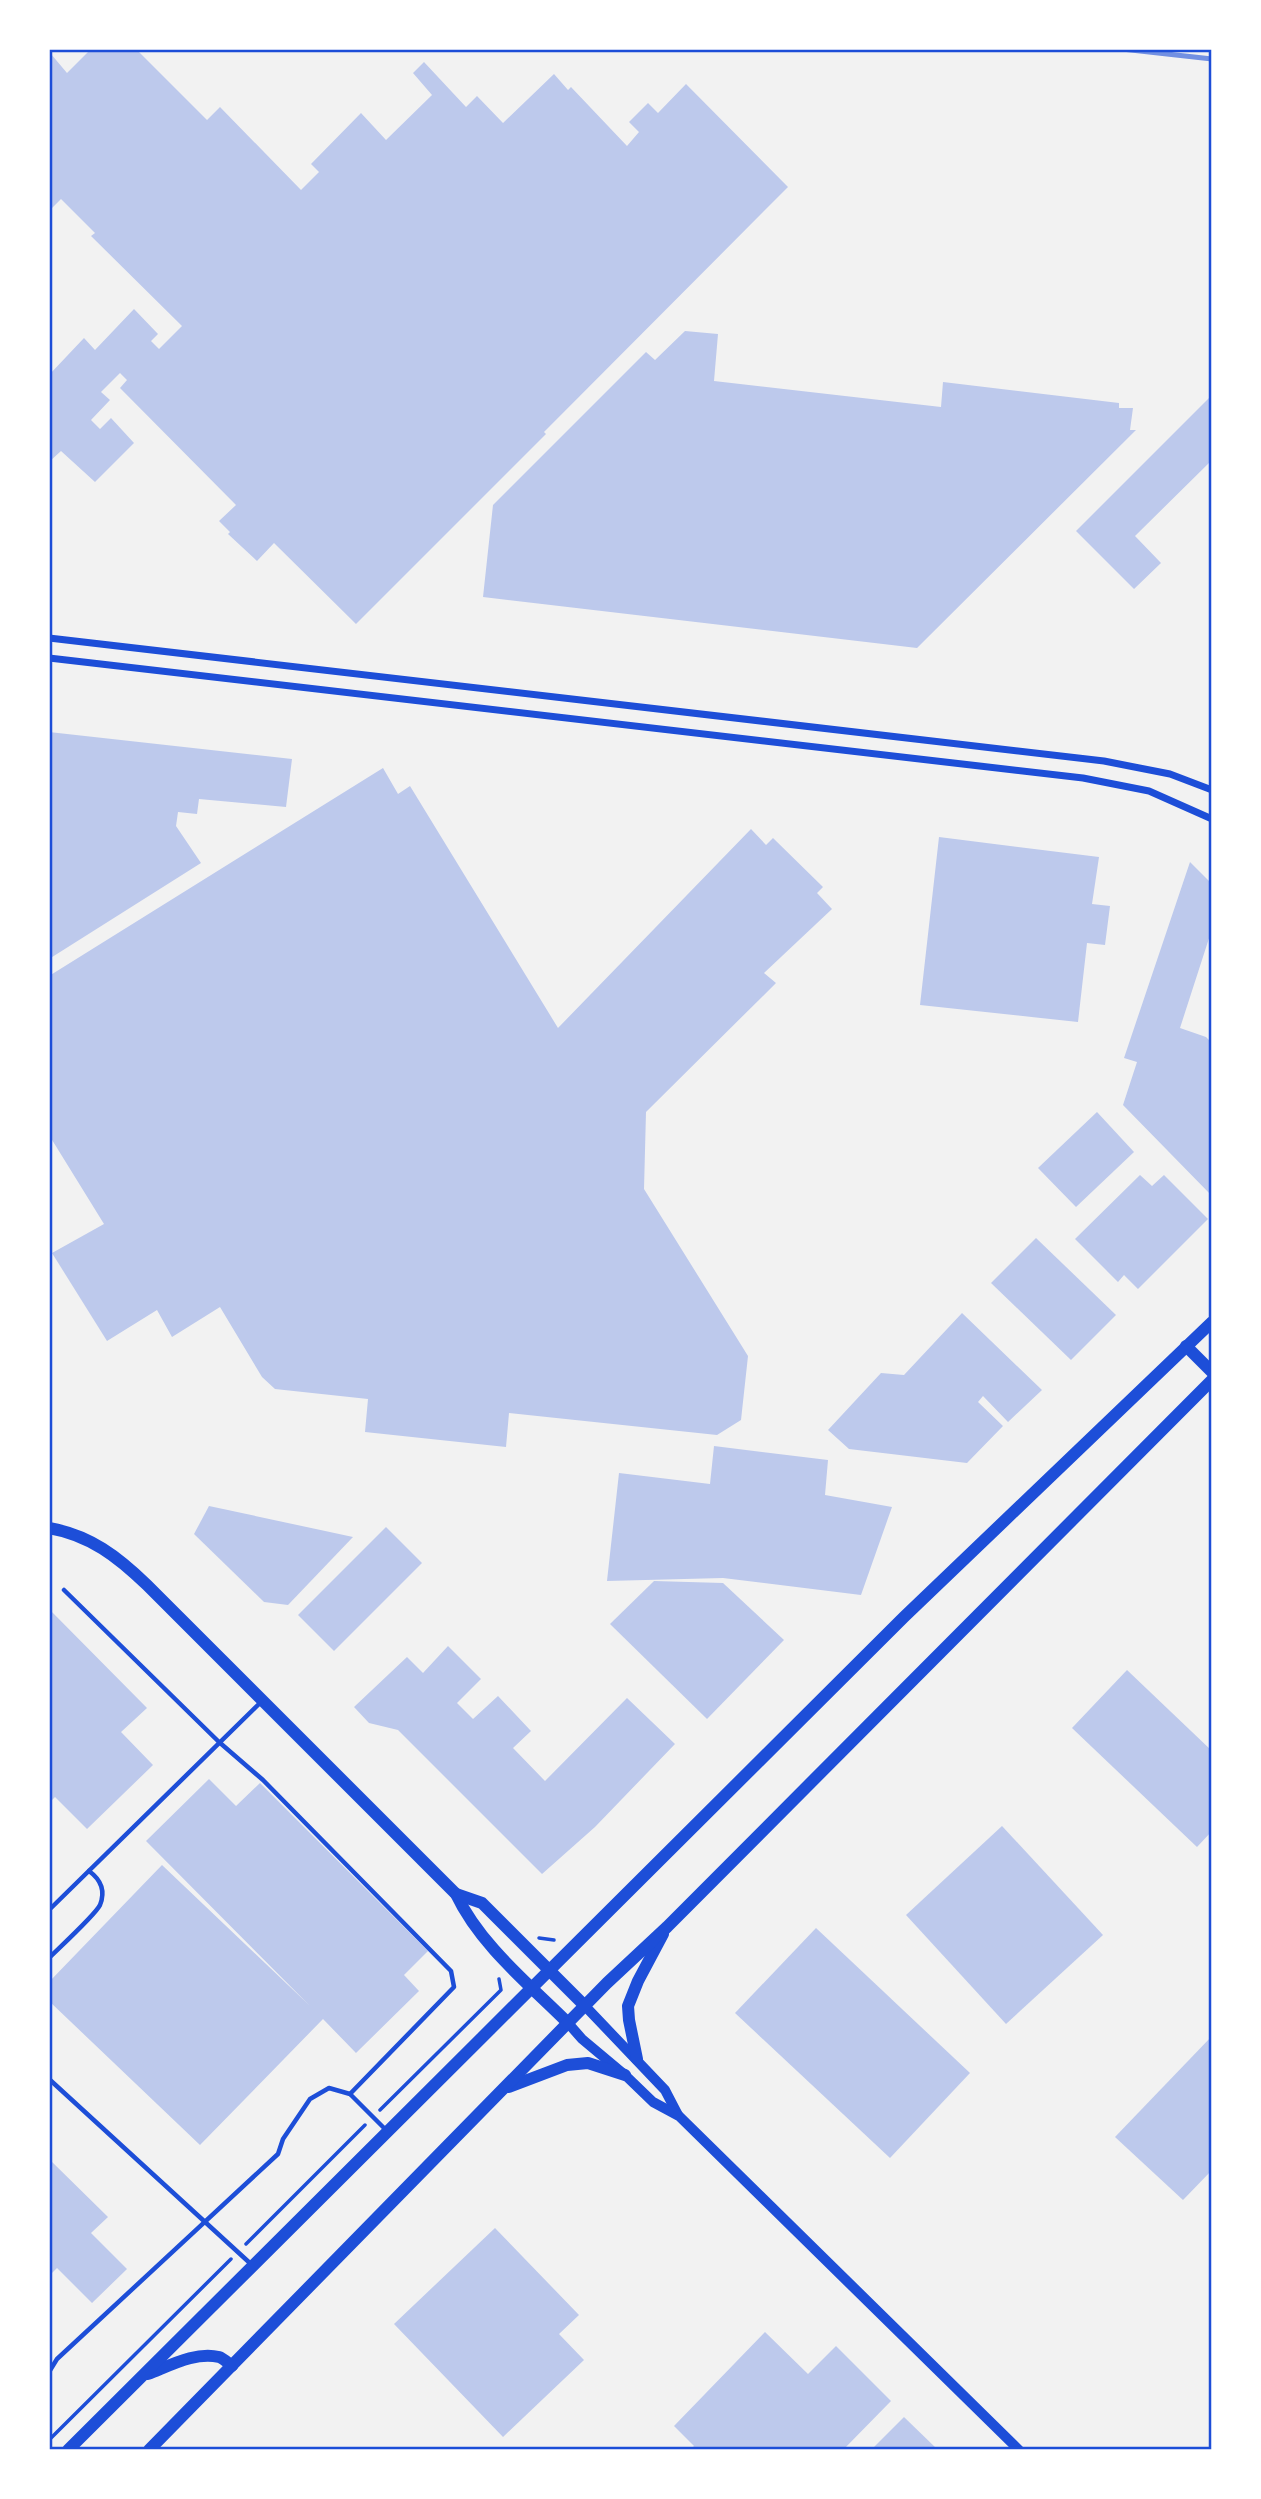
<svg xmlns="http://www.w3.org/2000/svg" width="1261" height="2499" viewBox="0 0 1261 2499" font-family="Barlow,sans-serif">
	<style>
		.building { fill: #bdc9ec }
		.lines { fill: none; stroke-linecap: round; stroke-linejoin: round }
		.path { stroke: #1d4ed8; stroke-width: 3.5 }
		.service { stroke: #1d4ed8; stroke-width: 4.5 }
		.minor { stroke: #1d4ed8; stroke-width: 7 }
		.tertiary { stroke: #1d4ed8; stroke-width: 10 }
		.secondary { stroke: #1d4ed8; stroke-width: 12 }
		.primary { stroke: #1d4ed8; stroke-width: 12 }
		.rail { stroke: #7290e2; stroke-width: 5 }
		.neatline { fill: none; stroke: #1d4ed8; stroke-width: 2.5 }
	</style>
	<rect width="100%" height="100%" fill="#f2f2f2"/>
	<g class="building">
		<polygon points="91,49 136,49 207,120 220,107 301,190 319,172 311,164 361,113 386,140 432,95 413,73 424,62 466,107 477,96 503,123 554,74 568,90 571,87 627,146 639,132 629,122 648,103 658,113 686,84 788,187 544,432 546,434 356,624 274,543 257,561 228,534 230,532 219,521 236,505 120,388 127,380 120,373 101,392 110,400 91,420 100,429 111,418 134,443 95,482 61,451 49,462 49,375 84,338 95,350 134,309 158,334 151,341 159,349 182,326 91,236 95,233 61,199 49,211 49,57 51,54 67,73"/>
		<polygon points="685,331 718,334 714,381 941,407 943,382 1119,403 1119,408 1133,408 1130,430 1136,430 917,648 483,597 493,505 646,352 655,360"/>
		<polygon points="1212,395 1212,460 1135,536 1161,563 1134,589 1076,531"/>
		<polygon points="49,732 292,759 286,807 199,799 197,814 178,812 176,826 201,863 49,959"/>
		<polygon points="383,768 398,794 410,786 558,1028 751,829 766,845 773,838 823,887 817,893 832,909 764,973 776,983 646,1112 644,1189 748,1356 741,1420 717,1435 509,1413 506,1447 365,1432 368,1399 275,1389 262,1377 220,1307 172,1337 157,1310 107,1341 52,1253 104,1224 49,1135 49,976"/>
		<polygon points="939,837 1099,857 1092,904 1110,906 1105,945 1087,943 1078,1022 920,1005"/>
		<polygon points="1190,862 1212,884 1212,929 1180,1028 1206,1037 1212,1043 1212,1196 1123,1105 1137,1062 1124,1058"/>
		<polygon points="1097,1112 1134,1152 1076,1207 1038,1168"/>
		<polygon points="1140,1175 1152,1186 1164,1175 1208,1219 1138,1289 1124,1275 1118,1282 1075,1239"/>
		<polygon points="1036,1238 1116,1315 1071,1360 991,1283"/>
		<polygon points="962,1313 1042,1390 1008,1422 983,1396 978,1402 1003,1426 967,1463 849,1449 828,1430 881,1373 904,1375"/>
		<polygon points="714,1446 828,1460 825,1495 892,1507 861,1595 723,1578 607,1581 619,1473 710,1484"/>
		<polygon points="209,1506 353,1537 288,1605 264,1602 194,1534"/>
		<polygon points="386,1527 422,1563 334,1651 298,1615"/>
		<polygon points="654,1581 723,1583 784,1640 707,1719 610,1624"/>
		<polygon points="49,1609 147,1708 121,1732 153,1765 87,1829 55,1797 49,1803"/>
		<polygon points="448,1646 481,1679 457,1703 473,1719 498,1696 531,1731 513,1748 545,1781 627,1698 675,1744 595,1827 542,1874 398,1730 369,1723 354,1707 407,1657 423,1673"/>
		<polygon points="1127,1670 1212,1751 1212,1831 1197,1847 1072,1728"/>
		<polygon points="209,1779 236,1806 260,1783 428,1951 404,1975 419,1991 356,2053 323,2019 200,2145 49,2001 49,1982 162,1865 309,2005 146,1841"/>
		<polygon points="1002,1826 1103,1935 1006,2024 906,1915"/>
		<polygon points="816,1928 970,2073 890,2158 735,2013"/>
		<polygon points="1212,2036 1212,2170 1183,2200 1115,2137"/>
		<polygon points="49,2159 108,2217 91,2233 127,2269 92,2303 57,2268 49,2276"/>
		<polygon points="495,2228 579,2315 559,2334 584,2360 503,2437 394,2324"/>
		<polygon points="765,2332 808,2374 836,2346 891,2401 843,2450 690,2450 694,2446 674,2426"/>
		<polygon points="904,2417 938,2450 871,2450"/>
	</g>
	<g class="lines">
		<g class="path">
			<polyline points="539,1938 554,1940"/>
			<polyline points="380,2110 501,1990 499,1979"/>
			<polyline points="246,2244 365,2125"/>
			<polyline points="49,2440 231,2259"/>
		</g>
		<g class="service">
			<polyline points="64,1590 219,1742 263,1780 451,1971 454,1987 350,2094 385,2129"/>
			<polyline points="49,1910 261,1702"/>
			<path d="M49,1958C59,1948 96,1914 100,1905C106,1890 100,1879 89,1871"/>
			<polyline points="49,2079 252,2265"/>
			<polyline points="49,2372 57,2359 278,2154 283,2139 310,2099 329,2088 350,2094"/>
		</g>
		<g class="minor">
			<polyline points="49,638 1104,761 1170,774 1212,790"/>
			<polyline points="49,658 1083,778 1149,791 1212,819"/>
		</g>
		<g class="tertiary">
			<polyline points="585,2006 665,2090 678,2115"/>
			<polyline points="568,2023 582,2039 625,2075 653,2102 679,2116 1019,2450"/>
		</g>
		<g class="secondary">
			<path d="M49,1528C90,1535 118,1557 147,1585L456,1894C480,1945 529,1984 568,2023"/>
			<polyline points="456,1894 482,1903 585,2006"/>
		</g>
		<g class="primary">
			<polyline points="1186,1346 1212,1372"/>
			<polyline points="637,2059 629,2020 628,2006 638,1981 663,1934"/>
			<polyline points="509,2087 567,2065 588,2063 625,2075"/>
			<path d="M148,2374C169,2366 196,2351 219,2357C223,2358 228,2363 232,2366"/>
			<polyline points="68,2450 904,1617 1212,1322"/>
			<polyline points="149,2450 607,1983 667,1927 1212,1380"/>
		</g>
		<polyline class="rail" points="1122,49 1212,59"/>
	</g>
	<rect width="1261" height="2499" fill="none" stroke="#ffffff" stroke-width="102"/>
	<rect x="51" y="51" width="1159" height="2397" class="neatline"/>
</svg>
